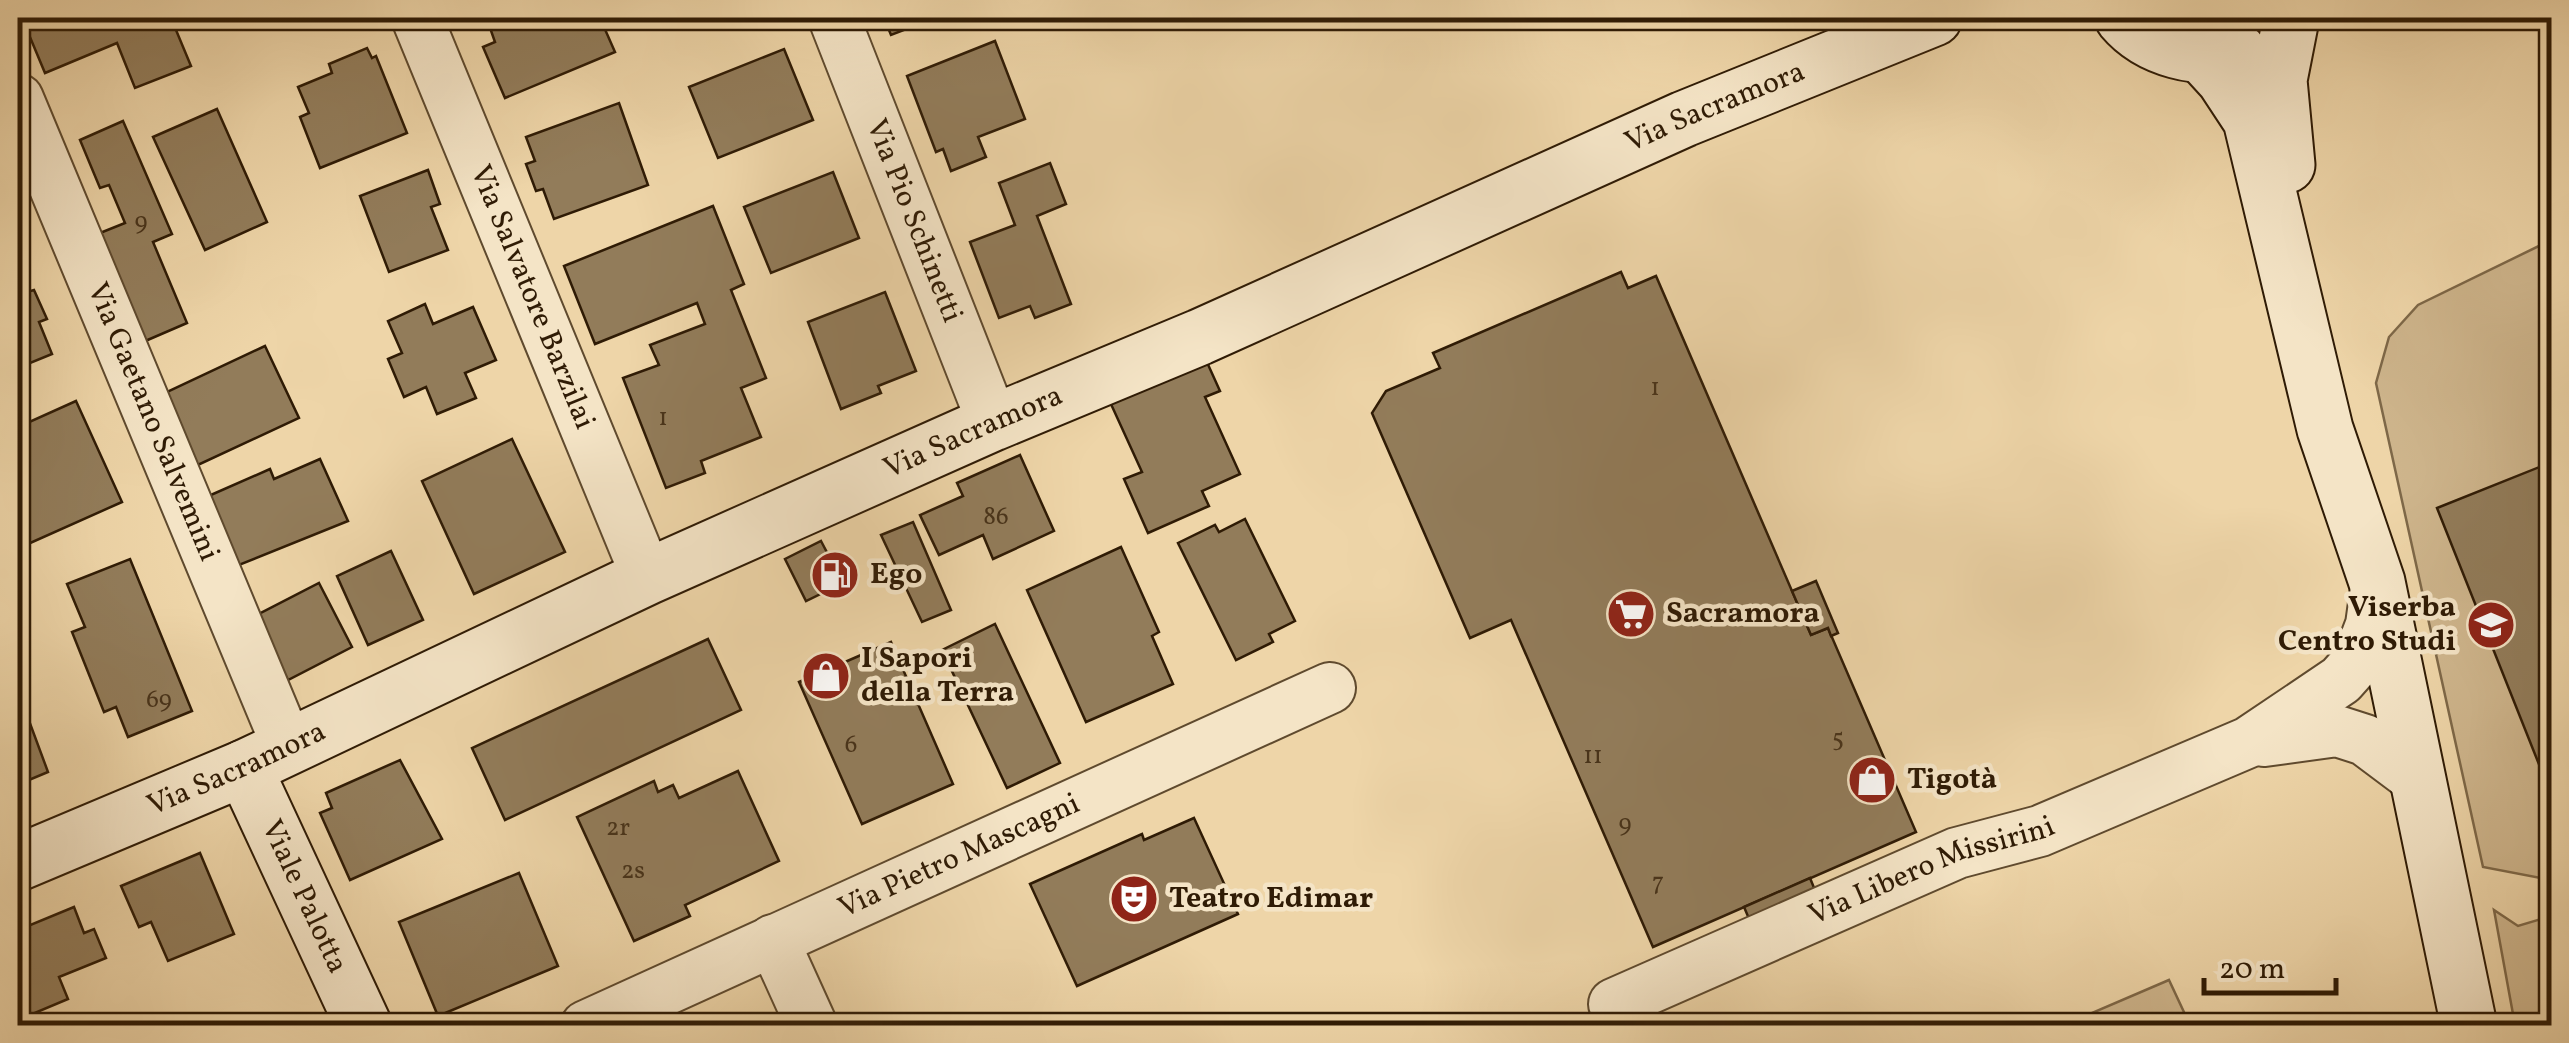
<svg xmlns="http://www.w3.org/2000/svg" width="2569" height="1043" viewBox="0 0 2569 1043" font-family="Vollkorn,serif">
	<style>
		.green { fill: #ceb58c; stroke: #7e6848; stroke-width: 2.5 }
		.building { fill: #927c5a; stroke: #2f1b05; stroke-width: 2.5 }
		.lines { fill: none; stroke-linecap: round; stroke-linejoin: round }
		.street-casing { stroke: #5f4a2e; stroke-width: 54 }
		.secondary-casing { stroke: #2f1b05; stroke-width: 59 }
		.street { stroke: #f4e4c6; stroke-width: 50 }
		.secondary { stroke: #f4e4c6; stroke-width: 55 }
		.labels { text-anchor: middle; dominant-baseline: central; stroke-width: 9; stroke-linejoin: round; paint-order: stroke }
		.number-label { font-size: 25px; fill: #48331a }
		.street-label { font-size: 30px; fill: #2f1b05; stroke: #f4e4c6 }
		.poi-label { font-size: 30px; font-weight: bold; fill: #2f1b05; stroke: #f4e4c6; text-anchor: start }
	</style>
	<rect width="100%" height="100%" fill="#eed5a8"/>
	<filter id="stains"><feTurbulence type="fractalNoise" baseFrequency=".002" numOctaves="4"/><feColorMatrix values="0 0 0 0 .2 0 0 0 0 .09 0 0 0 0 .02 0 0 0 .5 -.17"/></filter>
	<radialGradient id="worn" r=".72"><stop offset=".6" stop-color="#630" stop-opacity="0"/><stop offset="1" stop-color="#630" stop-opacity=".3"/></radialGradient>
	<g class="green">
		<polygon points="2543,244 2552,265 2551,880 2483,867 2376,383 2389,337 2418,305"/>
		<polygon points="2494,910 2518,926 2551,916 2551,1025 2515,1025"/>
		<polygon points="2169,980 2190,1025 2064,1025"/>
	</g>
	<g class="building">
		<polygon points="22,18 171,18 191,66 135,88 117,43 45,73"/>
		<polygon points="507,18 600,18 615,52 505,98 483,47 495,42 489,25"/>
		<polygon points="884,18 935,18 891,35"/>
		<polygon points="995,41 1025,119 978,137 986,157 951,171 943,149 936,152 907,76"/>
		<polygon points="367,48 372,58 376,56 407,133 320,168 300,117 309,113 298,87 332,73 329,64"/>
		<polygon points="784,49 813,120 718,158 689,87"/>
		<polygon points="619,103 648,185 554,219 543,189 536,191 526,164 535,161 526,137"/>
		<polygon points="217,109 267,222 205,250 153,137"/>
		<polygon points="123,121 172,234 153,242 187,323 136,345 90,237 125,223 109,185 100,188 80,140"/>
		<polygon points="1050,163 1066,204 1037,216 1071,304 1035,318 1030,306 999,318 970,242 1015,225 999,183"/>
		<polygon points="428,170 440,204 431,207 448,250 389,272 360,196"/>
		<polygon points="833,172 859,238 771,273 744,207"/>
		<polygon points="713,206 744,284 731,290 766,378 741,388 761,437 701,461 705,473 666,488 623,378 659,365 650,345 705,324 697,303 595,344 564,266"/>
		<polygon points="18,268 27,292 34,290 47,319 39,322 52,354 18,368"/>
		<polygon points="1621,272 1628,288 1656,276 1811,635 1828,628 1916,832 1653,947 1511,620 1470,638 1372,413 1386,391 1440,368 1433,353"/>
		<polygon points="885,292 916,371 878,386 881,393 841,409 808,322"/>
		<polygon points="425,304 433,324 473,307 496,360 465,373 476,398 437,414 426,387 404,397 388,359 402,353 388,321"/>
		<polygon points="265,346 299,418 187,470 154,398"/>
		<polygon points="1201,349 1220,391 1205,397 1240,474 1202,491 1209,506 1148,533 1124,479 1142,472 1105,391"/>
		<polygon points="76,401 122,502 19,548 18,427"/>
		<polygon points="512,439 565,552 474,594 422,481"/>
		<polygon points="1020,455 1054,531 993,559 983,535 939,555 920,515 963,496 957,483"/>
		<polygon points="320,459 348,521 234,567 204,498 270,469 274,479"/>
		<polygon points="2552,462 2552,797 2437,508"/>
		<polygon points="1245,519 1295,621 1269,634 1273,642 1236,660 1178,543 1215,525 1219,532"/>
		<polygon points="913,522 951,610 922,622 881,535"/>
		<polygon points="821,541 843,583 806,601 785,559"/>
		<polygon points="1121,547 1159,632 1152,636 1173,684 1086,722 1027,590"/>
		<polygon points="391,551 423,620 368,645 337,576"/>
		<polygon points="130,559 192,711 128,737 116,707 104,712 72,632 85,627 67,584"/>
		<polygon points="1816,581 1838,633 1831,636 1828,628 1811,635 1792,591"/>
		<polygon points="319,583 352,647 288,680 255,616"/>
		<polygon points="995,624 1060,763 1007,788 942,650"/>
		<polygon points="708,639 741,710 505,820 472,748"/>
		<polygon points="891,642 953,784 862,824 799,682"/>
		<polygon points="18,691 48,772 24,782 27,791 18,795"/>
		<polygon points="400,760 442,839 350,880 320,813 332,808 326,793"/>
		<polygon points="738,771 779,861 685,905 690,916 634,941 577,817 654,781 658,792 673,785 679,798"/>
		<polygon points="1194,818 1238,914 1077,986 1030,884 1142,834 1144,840"/>
		<polygon points="200,853 234,934 168,961 151,922 139,927 121,886"/>
		<polygon points="519,873 558,966 438,1016 399,922"/>
		<polygon points="1810,878 1819,900 1753,928 1744,907"/>
		<polygon points="74,907 84,933 94,929 106,958 59,977 68,999 18,1020 18,930"/>
	</g>
	<g class="lines">
		<g class="street-casing">
			<g id="street">
				<path id="s1" d="M417,18L647,577"/>
				<path id="s2" d="M834,18L993,423"/>
				<path id="s3" d="M18,99L288,747"/>
				<polyline points="2264,741 2337,731 2365,740 2417,779"/>
				<polyline points="773,940 812,1026"/>
				<path id="s4" d="M1614,1004L1957,853L2040,831L2249,742L2341,680L2357,662L2371,625L2377,582"/>
				<path id="s5" d="M586,1026L1330,688"/>
			</g>
		</g>
		<g class="secondary-casing">
			<g id="secondary">
				<path d="M2123,18C2150,50 2199,61 2239,52"/>
				<polyline points="2203,56 2224,79 2251,120 2325,429 2377,582 2469,1026"/>
				<polyline points="2287,165 2279,80 2290,24"/>
				<path id="s6" d="M244,768L364,1026"/>
				<path id="s7" d="M18,863L244,768L647,577L993,423L1200,337L1684,119L1934,18"/>
			</g>
		</g>
		<use href="#street" class="street"/>
		<use href="#secondary" class="secondary"/>
	</g>
	<defs>
		<g id="fuel-disc" transform="scale(2.5)"><circle r="9.5" fill="#8f2418" stroke="#f4e4c6"/><path d="M-5.5-6h7V0h2V4h1.3V-2.5L3-4.5l.8-.8L6-3V5H2.5V1h-1V6h-7ZM-4.2-4.7v3.2H.2V-4.7Z" fill="#fff"/></g>
		<g id="supermarket-disc" transform="scale(2.5)"><circle r="9.5" fill="#8f2418" stroke="#f4e4c6"/><path d="M-6-5.5h2.5l.6 2H6L4.5 2H-2.5L-4.4-4H-6ZM-1.5 3.2a1.3 1.3 0 1 0 .1 0ZM3 3.2a1.3 1.3 0 1 0 .1 0Z" fill="#fff"/></g>
		<g id="school-disc" transform="scale(2.5)"><circle r="9.5" fill="#8f2418" stroke="#f4e4c6"/><path d="M0-5L7-2L0 1L-7-2ZM-4 1L0 2.5L4 1V4Q0 6-4 4Z" fill="#fff"/></g>
		<g id="shop-disc" transform="scale(2.5)"><circle r="9.5" fill="#8f2418" stroke="#f4e4c6"/><path d="M-5-2.5h2.3a2.7 3.5 0 0 1 5.4 0H5L5.5 6h-11ZM-1.5-2.5h3a1.5 2.3 0 0 0-3 0Z" fill="#fff"/></g>
		<g id="theatre-disc" transform="scale(2.5)"><circle r="9.5" fill="#8f2418" stroke="#f4e4c6"/><path d="M-5-5.5Q0-4 5-5.5V0Q5 5 0 6Q-5 5-5 0ZM-3.3-2.5H-1v1.5H-3.3ZM1-2.5H3.3v1.5H1ZM-2.8 1Q0 5.5 2.8 1Z" fill="#fff"/></g>
	</defs>
	<g fill-rule="evenodd">
		<use href="#fuel-disc" x="835" y="575"/>
		<use href="#supermarket-disc" x="1631" y="614"/>
		<use href="#school-disc" x="2491" y="625"/>
		<use href="#shop-disc" x="826" y="676"/>
		<use href="#shop-disc" x="1872" y="780"/>
		<use href="#theatre-disc" x="1134" y="899"/>
	</g>
	<g class="labels">
		<g class="number-label">
			<text x="141" y="222">9</text>
			<text x="1655" y="388">1</text>
			<text x="663" y="418">1</text>
			<text x="996" y="517">86</text>
			<text x="159" y="700">69</text>
			<text x="1838" y="739">5</text>
			<text x="851" y="745">6</text>
			<text x="1593" y="756">11</text>
			<text x="1625" y="824">9</text>
			<text x="618" y="828">2r</text>
			<text x="633" y="871">2s</text>
			<text x="1658" y="883">7</text>
		</g>
		<g class="street-label">
			<text stroke="none"><textPath href="#s7" startOffset="1858">Via Sacramora</textPath></text>
			<text stroke="none"><textPath href="#s2" startOffset="218">Via Pio Schinetti</textPath></text>
			<text stroke="none"><textPath href="#s1" startOffset="302">Via Salvatore Barzilai</textPath></text>
			<text stroke="none"><textPath href="#s3" startOffset="350">Via Gaetano Salvemini</textPath></text>
			<text stroke="none"><textPath href="#s7" startOffset="1048">Via Sacramora</textPath></text>
			<text stroke="none"><textPath href="#s7" startOffset="238">Via Sacramora</textPath></text>
			<text stroke="none"><textPath href="#s5" startOffset="410">Via Pietro Mascagni</textPath></text>
			<text stroke="none"><textPath href="#s4" startOffset="345">Via Libero Missirini</textPath></text>
			<text stroke="none"><textPath href="#s6" startOffset="142">Viale Palotta</textPath></text>
		</g>
		<g class="poi-label">
			<text x="870" y="575">Ego</text>
			<text x="2456" y="608" text-anchor="end">Viserba<tspan x="2456" dy="34">Centro Studi</tspan></text>
			<text x="1666" y="614">Sacramora</text>
			<text x="861" y="659">I Sapori<tspan x="861" dy="34">della Terra</tspan></text>
			<text x="1907" y="780">Tigotà</text>
			<text x="1169" y="899">Teatro Edimar</text>
		</g>
	</g>
	<rect width="2569" height="1043" fill="none" stroke="#eed5a8" stroke-width="60"/>
	<rect x="20" y="20" width="2529" height="1003" fill="none" stroke="#2f1b05" stroke-width="5"/>
	<rect x="30" y="30" width="2509" height="983" fill="none" stroke="#2f1b05" stroke-width="2.5"/>
	<path d="M2204 978v15h132v-15" fill="none" stroke="#2f1b05" stroke-width="5"/>
	<text x="2219" y="978" font-size="30" fill="#2f1b05" stroke="#f4e4c6" stroke-width="8" paint-order="stroke">20 m</text>
	<rect width="100%" height="100%" filter="url(#stains)"/>
	<rect width="100%" height="100%" fill="url(#worn)"/>
</svg>
